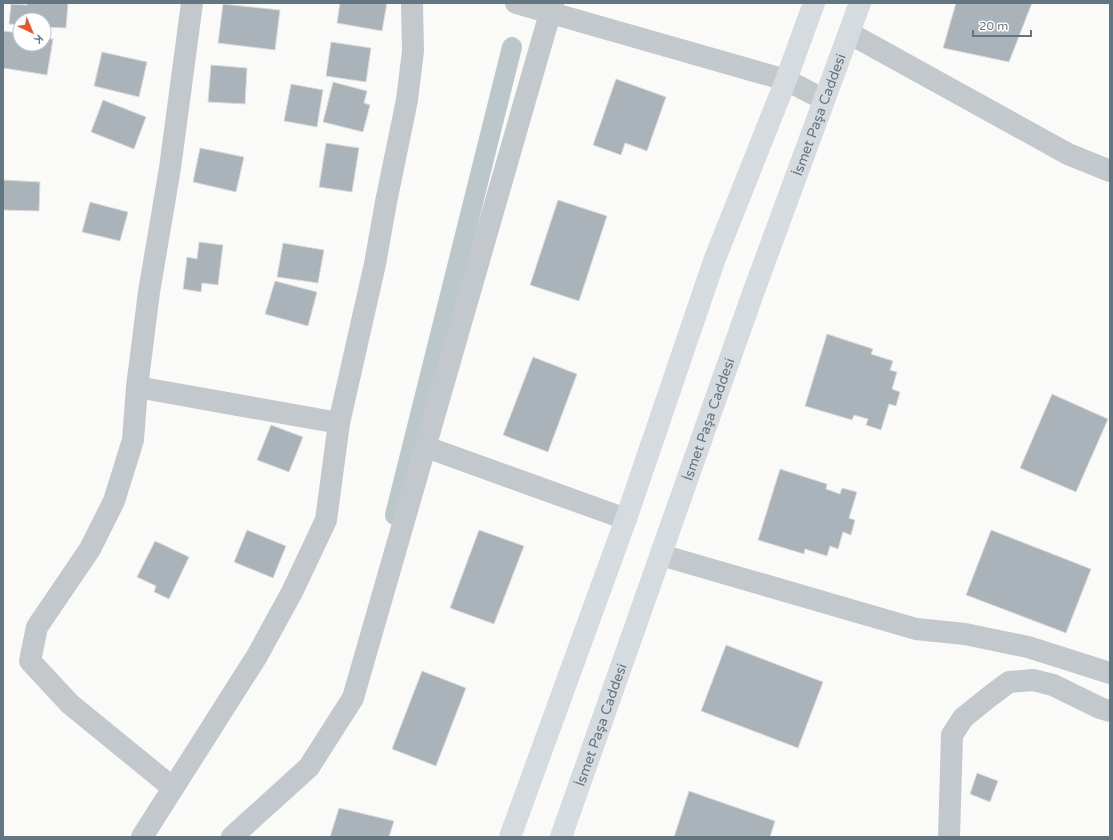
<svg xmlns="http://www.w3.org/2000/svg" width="1113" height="840" viewBox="0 0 1113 840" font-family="'Varela Round',sans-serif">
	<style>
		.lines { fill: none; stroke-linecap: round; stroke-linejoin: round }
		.canal { stroke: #bbc7cb; stroke-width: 20 }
		.building { fill: #aab3b9; stroke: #dcdcda }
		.minor { stroke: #c3c8cc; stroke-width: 22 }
		.tertiary { stroke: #c3c8cc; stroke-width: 22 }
		.secondary { stroke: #d6dbdf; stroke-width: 22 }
		.labels { text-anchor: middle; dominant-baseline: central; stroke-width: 4; stroke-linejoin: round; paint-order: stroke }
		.street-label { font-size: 14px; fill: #657683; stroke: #fff }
	</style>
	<rect width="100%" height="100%" fill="#fafaf8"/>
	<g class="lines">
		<polyline class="canal" points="395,515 512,47"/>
	</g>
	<g class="building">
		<polygon points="27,3 68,3 66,28 44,27 44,20 20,20 20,25 9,24 11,4 27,5"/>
		<polygon points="340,3 387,3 382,31 337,23"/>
		<polygon points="956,3 1032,3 1009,62 943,48"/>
		<polygon points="223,4 280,10 275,50 218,43"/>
		<polygon points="3,31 20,33 20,44 44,44 44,38 53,39 47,75 3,68"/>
		<polygon points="331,42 371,48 366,82 326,76"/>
		<polygon points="102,52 147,62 139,97 94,86"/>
		<polygon points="211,65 247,68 245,104 208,102"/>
		<polygon points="616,79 666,97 647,151 625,143 621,155 593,145"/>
		<polygon points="333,82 367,91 364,103 370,105 363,132 323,122"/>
		<polygon points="291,84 323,90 317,127 284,121"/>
		<polygon points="103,100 146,117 134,149 91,132"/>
		<polygon points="326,143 359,148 352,192 319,187"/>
		<polygon points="200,148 244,157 236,192 193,182"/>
		<polygon points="3,180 40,182 39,211 3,210"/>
		<polygon points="558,200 607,216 579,301 530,285"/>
		<polygon points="90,202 128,212 120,241 82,232"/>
		<polygon points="199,242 223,245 218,285 202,283 201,292 183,289 187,257 197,259"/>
		<polygon points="283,243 324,250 318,283 277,277"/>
		<polygon points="275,281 317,292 308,326 265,314"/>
		<polygon points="827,334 873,349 871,354 893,361 890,370 897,372 892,389 900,392 896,406 889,404 881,430 866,425 868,419 854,415 852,420 805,406"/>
		<polygon points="533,357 577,374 548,452 503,435"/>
		<polygon points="1052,394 1108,419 1076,492 1020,468"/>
		<polygon points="271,425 303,437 289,472 257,460"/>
		<polygon points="780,469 827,484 826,489 840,494 842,488 857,492 849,518 855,520 851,535 843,532 838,549 830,546 827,556 805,549 804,554 758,540"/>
		<polygon points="247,530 286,546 273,578 234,562"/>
		<polygon points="479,530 524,546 494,624 450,608"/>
		<polygon points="991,530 1091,569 1066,633 966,595"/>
		<polygon points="155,541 189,557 169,599 154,592 156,586 137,577"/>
		<polygon points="726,645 823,682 798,748 701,711"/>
		<polygon points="422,671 466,688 436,766 392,749"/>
		<polygon points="977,773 998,781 990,802 970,794"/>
		<polygon points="689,791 775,821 770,837 674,837"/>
		<polygon points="339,808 394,821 389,837 330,837"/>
	</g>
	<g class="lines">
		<g class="minor">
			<polyline points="516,3 786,80 823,99"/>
			<polyline points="849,33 1068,154 1110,171"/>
			<polyline points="137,387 339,423"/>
			<polyline points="426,447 626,519"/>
			<polyline points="661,555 916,629 965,634 1028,647 1110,673"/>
			<polyline points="173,788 70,704 30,661 37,627 90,549 114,501 133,440 137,387 149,292 170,168 192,3"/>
			<polyline points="142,837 257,656 292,592 326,520 339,423 375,264 386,202 407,100 413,51 412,3"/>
		</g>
		<g class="tertiary">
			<polyline points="232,837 309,767 353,698 553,3"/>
			<polyline points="949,837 952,735 963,718 989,697 1009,682 1033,680 1053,685 1100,708 1110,711"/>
		</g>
		<g class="secondary">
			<polyline points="510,837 626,519 714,261 786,80 814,3"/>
			<path id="s1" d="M561,837L752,296L860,3"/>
		</g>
	</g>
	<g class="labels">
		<g class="street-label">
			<text stroke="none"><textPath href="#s1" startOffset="767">İsmet Paşa Caddesi</textPath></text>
			<text stroke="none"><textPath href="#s1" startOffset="443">İsmet Paşa Caddesi</textPath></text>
			<text stroke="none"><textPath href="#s1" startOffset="119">İsmet Paşa Caddesi</textPath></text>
		</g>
	</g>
	<rect width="1113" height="840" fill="none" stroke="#657683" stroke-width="8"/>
	<g transform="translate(32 32) rotate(136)"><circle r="19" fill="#ffffff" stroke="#c1c8cd"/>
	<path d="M0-3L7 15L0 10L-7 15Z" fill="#e4572e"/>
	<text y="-6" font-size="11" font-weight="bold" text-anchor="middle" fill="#657683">K</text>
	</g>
	<path d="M973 30v6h58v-6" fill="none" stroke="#657683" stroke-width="2"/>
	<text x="979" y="30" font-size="12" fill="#657683" stroke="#ffffff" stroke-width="3" paint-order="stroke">20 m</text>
</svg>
